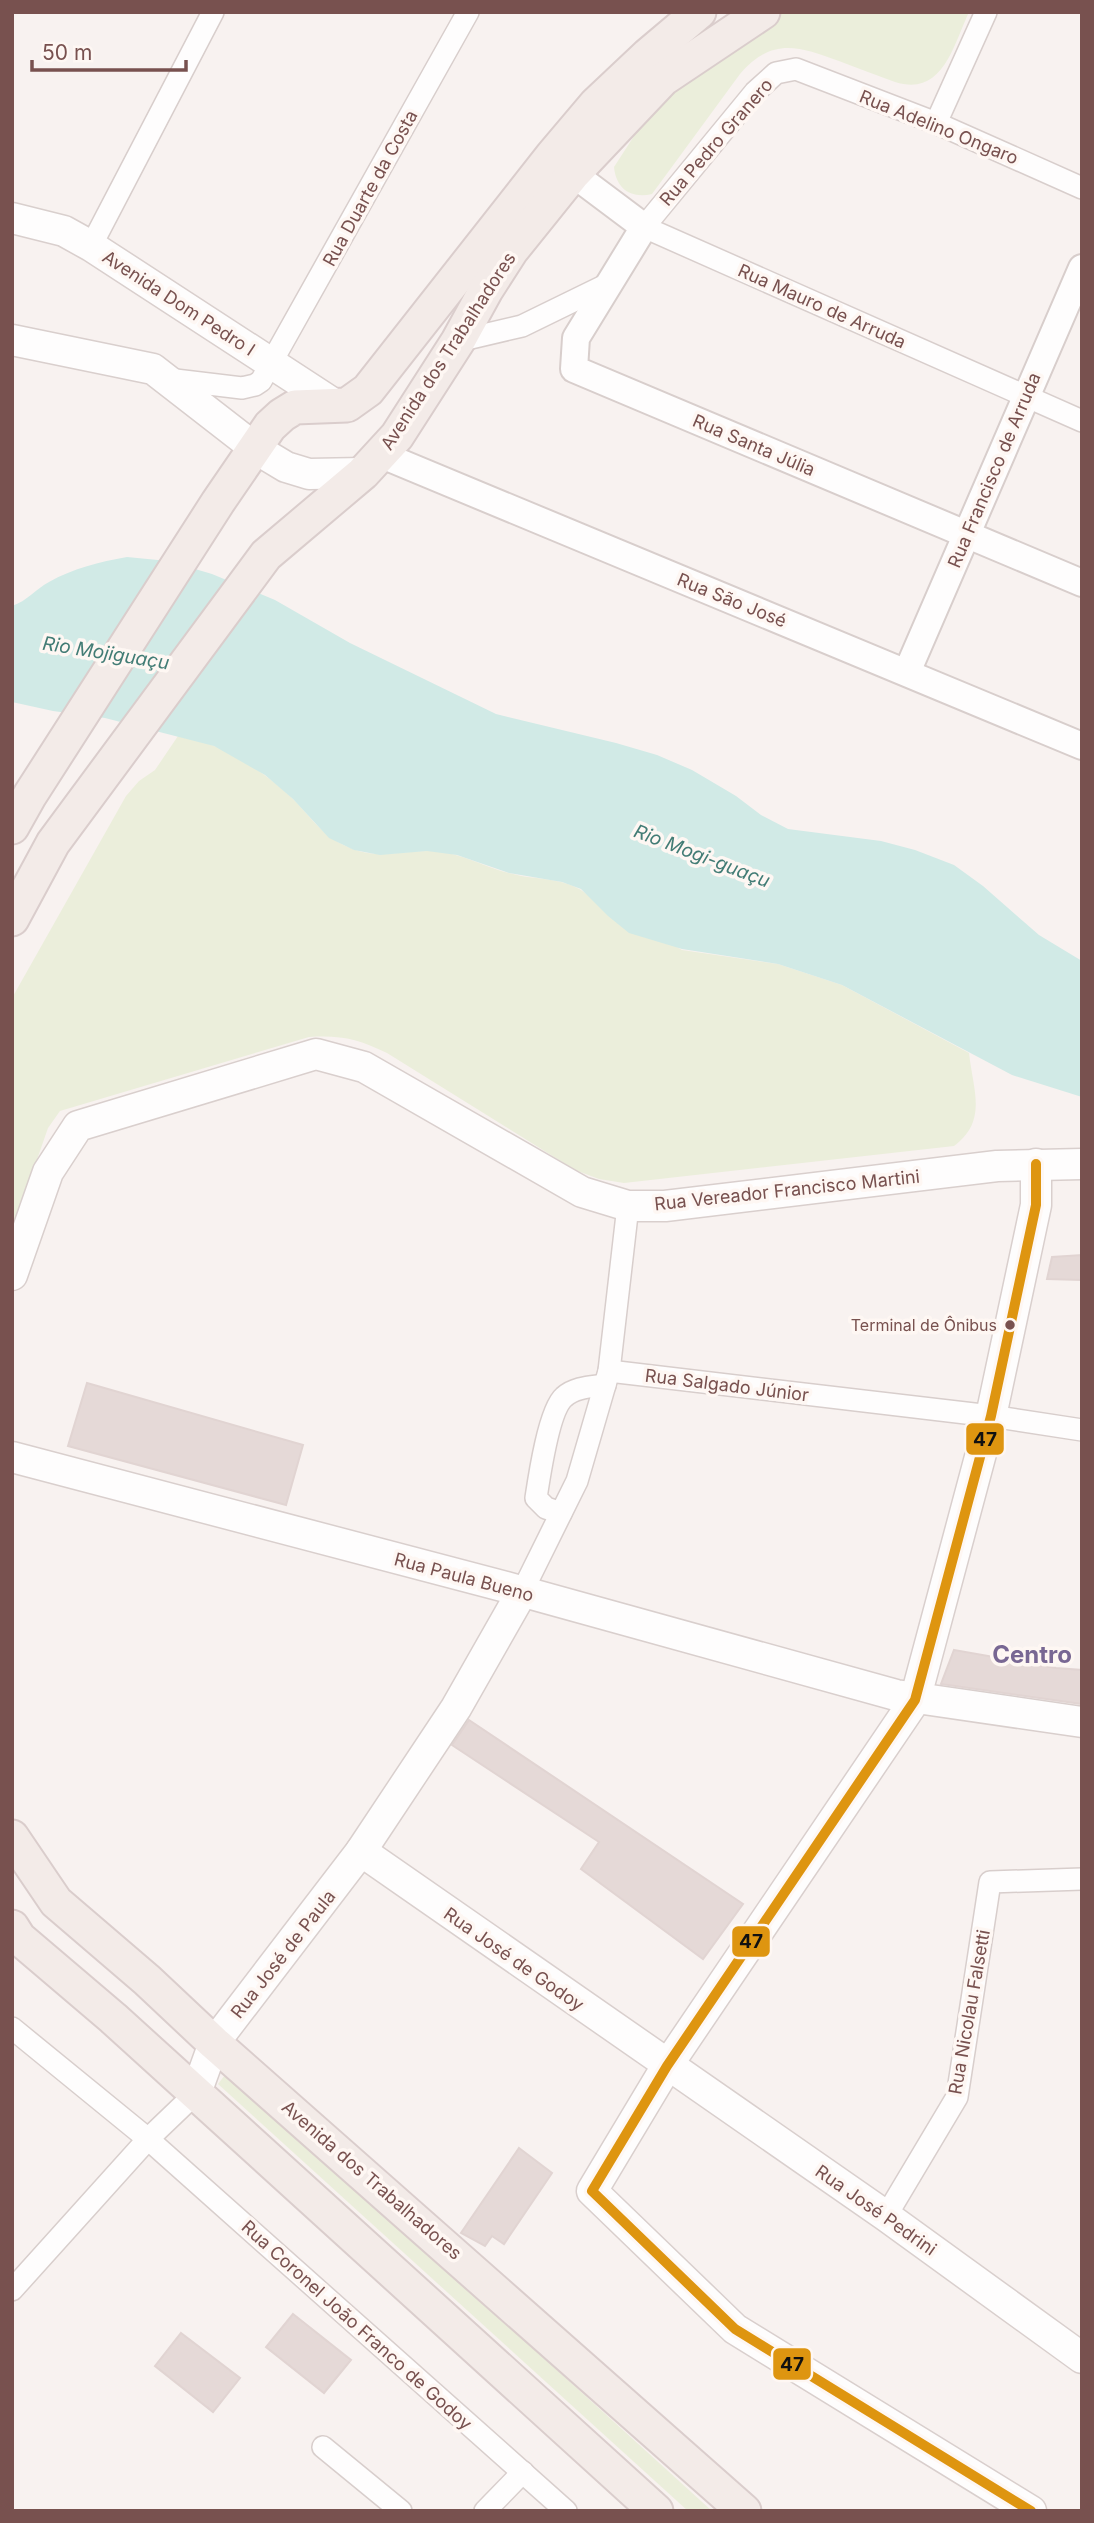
<svg xmlns="http://www.w3.org/2000/svg" width="1094" height="2523" viewBox="0 0 1094 2523" font-family="Inter,sans-serif">
	<style>
		.green { fill: #ebeedb }
		.water { fill: #d1eae6 }
		.building { fill: #e5d9d7; stroke: #e1d4d2; stroke-width: 2 }
		.lines { fill: none; stroke-linecap: round; stroke-linejoin: round }
		.minor-casing { stroke: #d8cecc; stroke-width: 24 }
		.tertiary-casing { stroke: #d8cecc; stroke-width: 30 }
		.secondary-casing { stroke: #d9cfcd; stroke-width: 33 }
		.primary-casing { stroke: #dacdcc; stroke-width: 37 }
		.minor { stroke: #fefdfd; stroke-width: 21 }
		.tertiary { stroke: #fefdfd; stroke-width: 26 }
		.secondary { stroke: #fefdfd; stroke-width: 30 }
		.primary { stroke: #f3ebe8; stroke-width: 33 }
		.bus-1-casing { stroke: #fef7f3; stroke-width: 16 }
		.bus-1 { stroke: #de9510; stroke-width: 10 }
		.bus-dot { fill: #78514f; stroke: #fef7f3; stroke-width: 2.5 }
		.labels { text-anchor: middle; dominant-baseline: central; stroke-width: 7; stroke-linejoin: round; paint-order: stroke }
		.bus-label { font-size: 16px; fill: #78514f; stroke: #fef7f3; text-anchor: end }
		.street-label { font-size: 18px; fill: #78514f; stroke: #fef7f3 }
		.water-label { font-size: 19px; font-style: italic; fill: #427c75; stroke: #fef7f3 }
		.district-label { font-size: 24px; font-weight: bold; fill: #786793; stroke: #fef7f3 }
		.line-badge { stroke: #fef7f3; stroke-width: 2.5 }
		.pale-badge-label { font-size: 19px; text-anchor: middle; font-weight: bold; fill: #111 }
	</style>
	<rect width="100%" height="100%" fill="#f8f2f0"/>
	<g class="green">
		<path d="M769,12H969C953,46 943,97 895,82C876,75 857,68 839,61C798,46 772,37 740,74L652,194C630,199 616,188 614,167L669,82Z"/>
		<path d="M178,736C189,739 203,741 214,746C242,757 271,778 293,799C314,820 323,838 353,849C379,859 401,851 427,851C456,850 481,866 509,873C536,881 567,876 589,896L682,950L778,964L842,985L969,1053C973,1090 988,1121 954,1146L624,1183L599,1179L575,1170L387,1053C358,1039 341,1035 309,1037L60,1111L48,1128L12,1231V998L126,796L139,781L155,770Z"/>
		<polygon points="228,2071 712,2511 688,2511 218,2084"/>
	</g>
	<path class="water" d="M127,557L168,561L212,574L275,600L350,643L496,714L616,743L657,755L692,770L736,796L761,815L788,829L881,841L915,850L954,865L983,886L1039,935L1082,961V1097L1012,1075L842,985L778,964L682,949L629,933L608,916L581,889L562,882L509,873L457,855L427,851L380,855L354,850L329,838L293,799L265,775L214,746L105,718L53,711L12,702V606C27,601 36,589 49,582C74,568 99,562 127,557Z"/>
	<g class="building">
		<polygon points="1082,1255 1082,1280 1047,1279 1052,1257"/>
		<polygon points="87,1383 303,1445 286,1505 68,1446"/>
		<polygon points="954,1650 1056,1668 1082,1670 1082,1704 941,1684"/>
		<polygon points="469,1720 743,1904 703,1959 581,1869 599,1842 452,1745"/>
		<polygon points="519,2148 552,2173 504,2244 492,2236 485,2246 461,2233"/>
		<polygon points="293,2314 351,2360 324,2393 266,2347"/>
		<polygon points="181,2333 240,2378 213,2412 155,2366"/>
	</g>
	<g class="lines">
		<g class="minor-casing">
			<g id="minor">
				<polyline points="936,123 986,12"/>
				<polyline points="1082,188 936,123 796,69 776,73 755,92 644,227 1082,421"/>
				<polyline points="91,246 213,12"/>
				<polyline points="458,341 522,326 610,283"/>
				<polyline points="167,379 242,388 255,385 261,381 468,12"/>
				<polyline points="609,1371 991,1416 1082,1430"/>
				<path d="M561,1513L546,1508L536,1498C539,1478 549,1410 564,1397C575,1387 591,1387 605,1385"/>
				<polyline points="522,1592 577,1481 609,1371 628,1206"/>
				<polyline points="12,2028 148,2139 566,2511"/>
				<polyline points="886,2216 957,2097 990,1882 1082,1879"/>
				<polyline points="12,2290 148,2139 196,2093"/>
				<polyline points="323,2447 401,2511"/>
				<polyline points="485,2511 523,2472"/>
			</g>
		</g>
		<g class="tertiary-casing">
			<g id="tertiary">
				<polyline points="560,164 644,227 576,338 574,369 1082,583"/>
				<polyline points="382,455 1082,746"/>
				<polyline points="907,672 1082,268"/>
			</g>
		</g>
		<g class="secondary-casing">
			<g id="secondary">
				<polyline points="12,218 64,231 91,246 337,406"/>
				<polyline points="12,340 153,369 256,449 286,467 309,474 363,473"/>
				<polyline points="12,1275 48,1172 78,1126 316,1054 364,1067 582,1192 628,1206 665,1206 997,1166 1082,1164"/>
				<polyline points="12,1457 506,1587 896,1695 1082,1722"/>
				<polyline points="361,1851 886,2216 1082,2358"/>
				<polyline points="196,2093 214,2043 361,1851 456,1708 522,1592"/>
				<polyline points="1031,2511 735,2329 592,2191 667,2066 915,1700 991,1416 1036,1205 1036,1164"/>
			</g>
		</g>
		<g class="primary-casing">
			<g id="primary">
				<polyline points="12,827 30,795 218,502 270,426 282,415 295,407 347,405 368,390 552,156 596,104 648,55 699,12"/>
				<polyline points="12,919 53,843 266,555 363,473 397,436 458,341 486,290 511,251 573,174 663,79 763,12"/>
				<polyline points="12,1837 56,1902 147,1980 214,2043 744,2511"/>
				<polyline points="12,1927 19,1938 113,2018 656,2511"/>
			</g>
		</g>
		<use href="#minor" class="minor"/>
		<use href="#tertiary" class="tertiary"/>
		<use href="#secondary" class="secondary"/>
		<use href="#primary" class="primary"/>
		<g class="bus-1-casing">
			<polyline id="bus-1" points="1031,2511 735,2329 592,2191 667,2066 915,1700 991,1416 1036,1205 1036,1164"/>
		</g>
		<use href="#bus-1" class="bus-1"/>
	</g>
	<circle class="bus-dot" cx="1010" cy="1325" r="6"/>
	<g class="labels">
		<g class="bus-label">
			<text x="997" y="1325">Terminal de Ônibus</text>
		</g>
		<g class="street-label">
			<text transform="translate(939 127) rotate(22)">Rua Adelino Ongaro</text>
			<text transform="translate(716 142) rotate(-49)">Rua Pedro Granero</text>
			<text transform="translate(370 188) rotate(-61)">Rua Duarte da Costa</text>
			<text transform="translate(179 303) rotate(33)">Avenida Dom Pedro I</text>
			<text transform="translate(822 306) rotate(24)">Rua Mauro de Arruda</text>
			<text transform="translate(448 351) rotate(-57)">Avenida dos Trabalhadores</text>
			<text transform="translate(754 445) rotate(23)">Rua Santa Júlia</text>
			<text transform="translate(994 470) rotate(-67)">Rua Francisco de Arruda</text>
			<text transform="translate(732 600) rotate(22)">Rua São José</text>
			<text transform="translate(787 1190) rotate(-6)">Rua Vereador Francisco Martini</text>
			<text transform="translate(727 1385) rotate(7)">Rua Salgado Júnior</text>
			<text transform="translate(464 1577) rotate(15)">Rua Paula Bueno</text>
			<text transform="translate(283 1954) rotate(-52)">Rua José de Paula</text>
			<text transform="translate(514 1959) rotate(35)">Rua José de Godoy</text>
			<text transform="translate(969 2012) rotate(-80)">Rua Nicolau Falsetti</text>
			<text transform="translate(372 2180) rotate(41)">Avenida dos Trabalhadores</text>
			<text transform="translate(876 2210) rotate(35)">Rua José Pedrini</text>
			<text transform="translate(357 2325) rotate(42)">Rua Coronel João Franco de Godoy</text>
		</g>
		<g class="water-label">
			<text transform="translate(106 653) rotate(9)">Rio Mojiguaçu</text>
			<text transform="translate(702 856) rotate(21)">Rio Mogi-guaçu</text>
		</g>
		<g class="district-label">
			<text x="1032" y="1654">Centro</text>
		</g>
	</g>
	<g class="line-badge">
		<rect x="965" y="1422" width="40" height="34" rx="7" fill="#de9510"/>
		<rect x="731" y="1925" width="40" height="33" rx="7" fill="#de9510"/>
		<rect x="772" y="2347" width="40" height="34" rx="7" fill="#de9510"/>
	</g>
	<g class="pale-badge-label">
		<text x="985" y="1446">47</text>
		<text x="751" y="1948">47</text>
		<text x="792" y="2371">47</text>
	</g>
	<rect width="1094" height="2523" fill="none" stroke="#78514f" stroke-width="28"/>
	<path d="M32 60v10h154v-10" fill="none" stroke="#78514f" stroke-width="3.5"/>
	<text x="42" y="60" font-size="21" fill="#78514f" stroke="#fef7f3" stroke-width="5" paint-order="stroke">50 m</text>
</svg>
